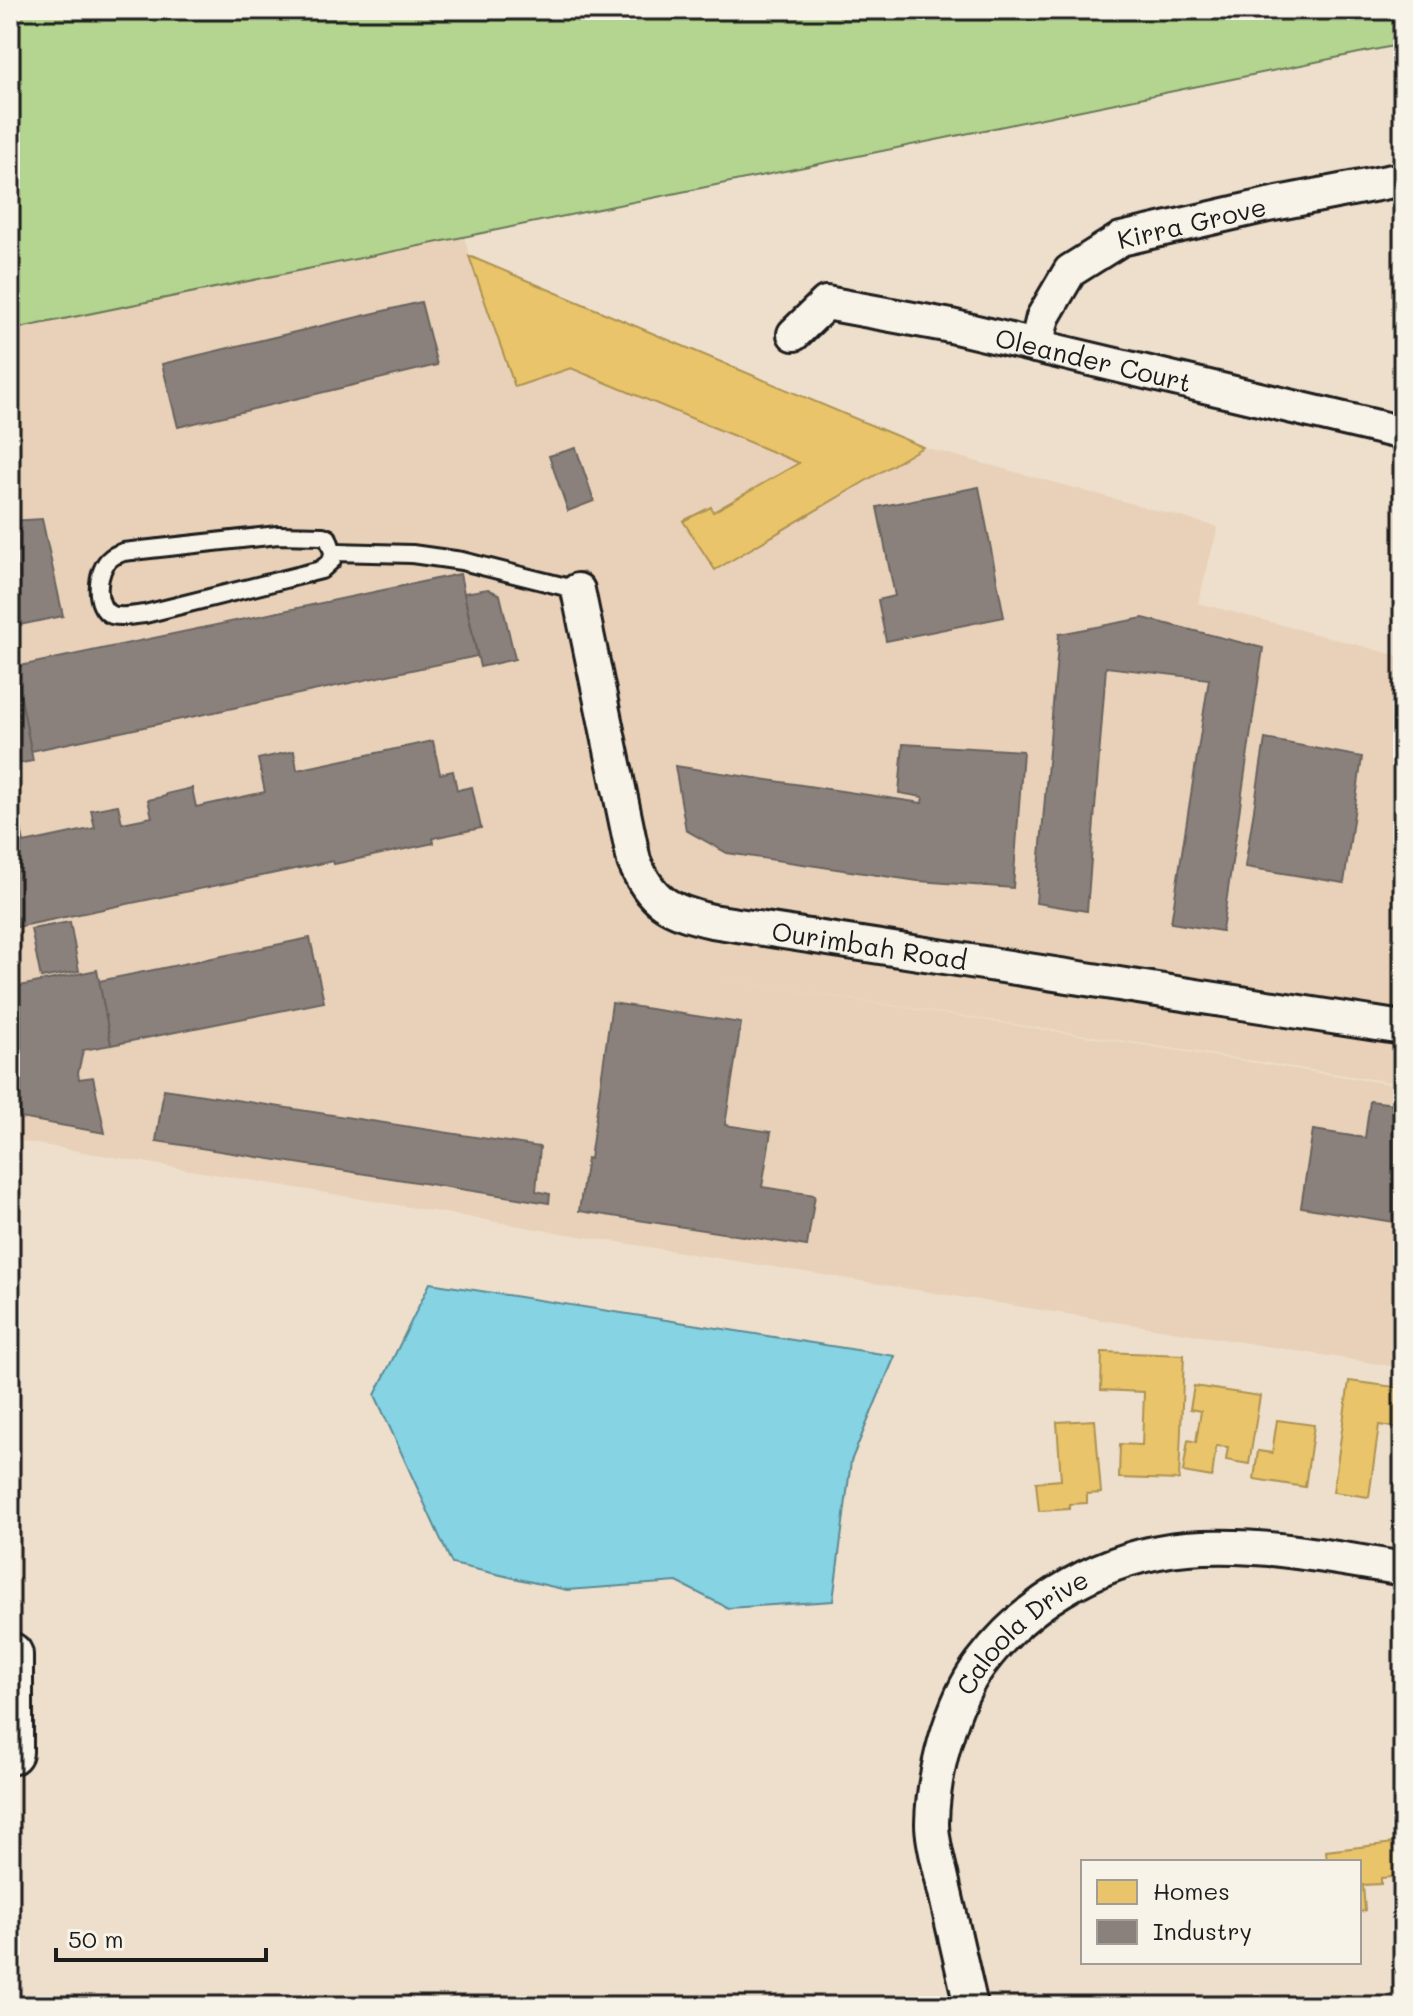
<svg xmlns="http://www.w3.org/2000/svg" width="1413" height="2016" viewBox="0 0 1413 2016" font-family="Mali,sans-serif">
	<style>
		.built { fill: #e8d1b8 }
		.green { fill: #b3d58f; stroke: #687856; stroke-width: 2 }
		.water { fill: #85d3e3; stroke: #5b8a93; stroke-width: 2 }
		.homes { fill: #e9c46a; stroke: #ac9253; stroke-width: 2 }
		.industry { fill: #8a817c; stroke: #69635f; stroke-width: 2 }
		.lines { fill: none; stroke-linecap: round; stroke-linejoin: round }
		.lane-casing { stroke: #1c1c1c; stroke-width: 22 }
		.street-casing { stroke: #1c1c1c; stroke-width: 38 }
		.highway-casing { stroke: #1c1c1c; stroke-width: 50 }
		.lane { stroke: #f7f3e8; stroke-width: 16 }
		.street { stroke: #f7f3e8; stroke-width: 32 }
		.highway { stroke: #f7f3e8; stroke-width: 44 }
		.labels { text-anchor: middle; dominant-baseline: central; stroke-width: 8; stroke-linejoin: round; paint-order: stroke }
		.street-label { font-size: 26px; fill: #1c1c1c; stroke: #f7f3e8 }
	</style>
	<rect width="100%" height="100%" fill="#eedfcc"/>
	<filter id="ink" filterUnits="userSpaceOnUse"><feTurbulence type="fractalNoise" baseFrequency=".0125" numOctaves="2"/><feDisplacementMap in="SourceGraphic" scale="16" xChannelSelector="R" yChannelSelector="G"/><feConvolveMatrix kernelMatrix="1 2 1 2 8 2 1 2 1" color-interpolation-filters="sRGB"/></filter>
	<g filter="url(#ink)">
		<polygon class="built" points="464,237 470,256 923,447 1218,527 1198,603 1403,657 1403,1084 708,977 1403,1086 1403,1368 567,1234 19,1141 10,1094 10,330"/>
		<polygon class="green" points="10,10 1403,10 1403,44 10,330"/>
		<polygon class="water" points="430,1283 895,1356 851,1461 833,1601 728,1608 677,1582 567,1590 452,1564 375,1395"/>
		<g class="homes">
			<polygon points="469,256 923,447 715,570 683,521 711,507 713,512 799,463 571,368 515,387"/>
			<polygon points="1102,1352 1184,1355 1179,1480 1119,1478 1120,1444 1142,1445 1144,1392 1101,1390"/>
			<polygon points="1349,1381 1403,1388 1398,1428 1379,1425 1369,1497 1333,1492"/>
			<polygon points="1194,1386 1260,1396 1249,1464 1226,1460 1228,1447 1216,1446 1212,1477 1183,1472 1188,1440 1196,1442 1201,1411 1190,1409"/>
			<polygon points="1095,1420 1101,1493 1087,1494 1087,1503 1069,1504 1069,1509 1039,1511 1036,1482 1061,1480 1057,1422"/>
			<polygon points="1277,1420 1314,1425 1305,1487 1254,1479 1258,1451 1272,1453"/>
			<polygon points="1402,1842 1403,1876 1381,1878 1381,1884 1363,1885 1365,1911 1359,1912 1359,1862 1327,1862 1326,1851"/>
		</g>
		<g class="industry">
			<polygon points="421,302 437,365 178,427 162,364"/>
			<polygon points="576,448 594,501 568,511 549,456"/>
			<polygon points="979,487 1004,617 886,641 878,600 895,596 877,507"/>
			<polygon points="42,519 63,616 10,627 10,521"/>
			<polygon points="460,574 477,656 31,751 15,667"/>
			<polygon points="488,589 500,595 515,659 480,667 464,593"/>
			<polygon points="1143,618 1263,648 1222,931 1171,923 1209,679 1106,667 1087,911 1036,903 1059,634"/>
			<polygon points="15,667 33,761 10,765 10,669"/>
			<polygon points="1265,739 1362,757 1344,883 1245,867"/>
			<polygon points="433,741 440,774 453,771 457,790 472,787 481,828 433,838 434,843 334,864 333,861 12,928 10,825 20,823 24,843 95,828 91,810 118,805 122,823 152,817 148,800 166,796 166,794 192,788 196,807 265,792 258,759 294,751 297,770"/>
			<polygon points="903,744 1023,751 1013,888 918,881 727,853 686,830 675,766 922,803 923,797 899,793"/>
			<polygon points="70,922 79,971 41,978 31,929"/>
			<polygon points="310,938 324,1002 111,1045 99,981"/>
			<polygon points="97,970 111,1045 83,1050 78,1073 79,1079 93,1077 105,1133 20,1118 10,1071 10,988"/>
			<polygon points="612,1003 741,1023 725,1125 771,1132 762,1187 815,1195 807,1246 579,1211 587,1158 590,1159"/>
			<polygon points="164,1089 540,1147 536,1191 550,1194 549,1203 156,1141"/>
			<polygon points="1370,1101 1403,1105 1403,1204 1400,1223 1301,1207 1313,1130 1365,1138"/>
		</g>
		<g class="lines">
			<g class="lane-casing">
				<path id="lane" d="M333,552L332,560L321,570L145,614C135,615 123,618 112,615C93,608 96,569 111,558C114,555 119,554 123,552L278,535L323,536L328,538L333,552L412,554L462,561L578,590"/>
			</g>
			<g class="street-casing">
				<g id="street">
					<path id="s1" d="M794,334L826,303L951,326L1403,433"/>
					<path id="s2" d="M1036,346L1043,317L1070,271L1121,239L1268,205L1403,179"/>
					<path id="s3" d="M578,590L634,861C651,903 670,911 712,921L1403,1028"/>
					<path id="s4" d="M971,2006C962,1967 953,1927 944,1888C940,1866 932,1845 932,1823C933,1774 951,1702 981,1663C1029,1599 1107,1555 1187,1548C1259,1542 1332,1557 1403,1569"/>
				</g>
			</g>
			<g class="highway-casing">
				<polyline id="highway" points="10,1655 10,1752"/>
			</g>
			<use href="#lane" class="lane"/>
			<use href="#street" class="street"/>
			<use href="#highway" class="highway"/>
		</g>
	</g>
	<g class="labels">
		<g class="street-label">
			<text stroke="none"><textPath href="#s2" startOffset="216">Kirra Grove</textPath></text>
			<text stroke="none"><textPath href="#s1" startOffset="318">Oleander Court</textPath></text>
			<text stroke="none"><textPath href="#s3" startOffset="540">Ourimbah Road</textPath></text>
			<text stroke="none"><textPath href="#s4" startOffset="408">Caloola Drive</textPath></text>
		</g>
	</g>
	<rect width="1413" height="2016" fill="none" stroke="#f7f3e8" stroke-width="40"/>
	<rect x="20" y="20" width="1373" height="1976" fill="none" stroke="#1c1c1c" stroke-width="3" filter="url(#ink)"/>
	<rect x="1081" y="1860" width="280" height="104" fill="#f7f3e8" stroke="#9f9d96" stroke-width="2"/>
	<rect x="1097" y="1880" width="40" height="24" fill="#e9c46a" stroke="#9f9d96" stroke-width="2"/>
	<text x="1153" y="1900" font-size="24" fill="#1c1c1c">Homes</text>
	<rect x="1097" y="1920" width="40" height="24" fill="#8a817c" stroke="#9f9d96" stroke-width="2"/>
	<text x="1153" y="1940" font-size="24" fill="#1c1c1c">Industry</text>
	<path d="M56 1948v12h210v-12" fill="none" stroke="#1c1c1c" stroke-width="4"/>
	<text x="68" y="1948" font-size="24" fill="#1c1c1c" stroke="#f7f3e8" stroke-width="6" paint-order="stroke">50 m</text>
</svg>
